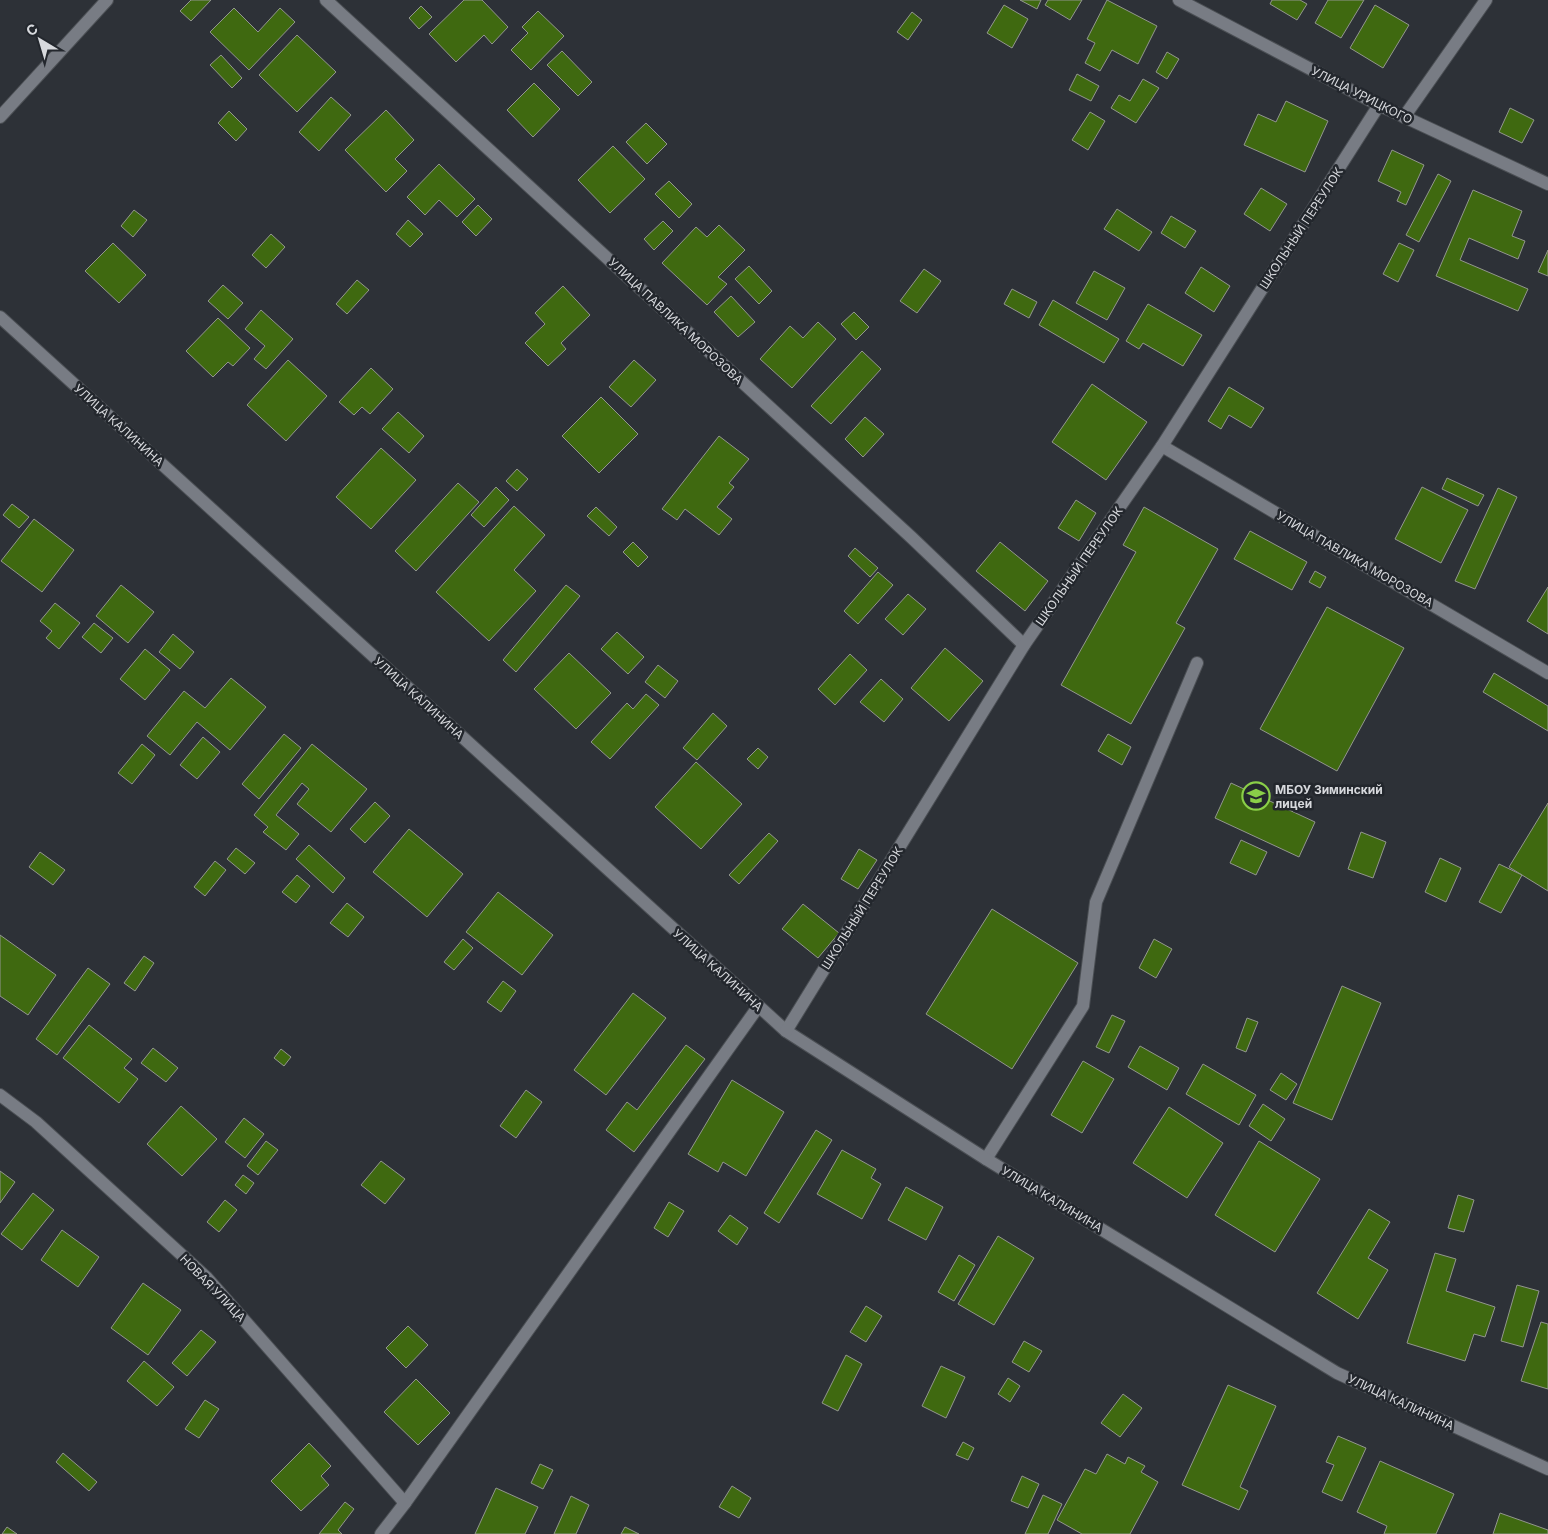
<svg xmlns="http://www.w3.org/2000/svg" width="1548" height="1534" viewBox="0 0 1548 1534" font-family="Inter,sans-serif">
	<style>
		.building { fill: #3f6910; stroke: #92968e }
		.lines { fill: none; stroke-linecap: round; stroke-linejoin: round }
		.lane-casing { stroke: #4b4f54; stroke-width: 14 }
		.street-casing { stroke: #4b4f54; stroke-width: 14 }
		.lane { stroke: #787c84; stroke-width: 12 }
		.street { stroke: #787c84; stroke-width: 12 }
		.labels { text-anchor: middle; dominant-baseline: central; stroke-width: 5; stroke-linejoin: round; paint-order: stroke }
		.street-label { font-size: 12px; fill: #d7d9dd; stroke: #23272d }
		.poi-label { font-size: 12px; font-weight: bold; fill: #d7d9dd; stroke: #23272d; text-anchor: start }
	</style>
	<rect width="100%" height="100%" fill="#2d3137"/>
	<g class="building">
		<polygon points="191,0 211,0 191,21 180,11"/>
		<polygon points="464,0 482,0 508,27 492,44 484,35 456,62 429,34"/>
		<polygon points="1020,0 1041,0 1037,9"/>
		<polygon points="1048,0 1082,0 1070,20 1045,5"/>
		<polygon points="1107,0 1157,26 1138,64 1112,50 1100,71 1085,63 1095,43 1087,39"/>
		<polygon points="1272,0 1300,0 1307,4 1297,20 1270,4"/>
		<polygon points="1328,0 1364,0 1341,38 1315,23"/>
		<polygon points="1004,5 1028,19 1012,48 987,33"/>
		<polygon points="1375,5 1409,25 1383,68 1350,48"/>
		<polygon points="421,6 432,17 419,29 409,18"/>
		<polygon points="234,8 258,32 280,8 295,22 249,70 210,32"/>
		<polygon points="538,11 564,36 531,70 511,50 528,33 522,27"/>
		<polygon points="912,12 922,20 908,40 897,32"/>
		<polygon points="297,35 336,72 297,112 259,75"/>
		<polygon points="562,51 592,82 578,96 547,65"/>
		<polygon points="1167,52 1179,59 1167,79 1156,72"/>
		<polygon points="221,55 242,78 232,88 210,65"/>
		<polygon points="1077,74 1099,86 1091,101 1069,90"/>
		<polygon points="1143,79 1159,88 1136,123 1111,108 1119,95 1130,101"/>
		<polygon points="534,83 560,109 533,137 507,110"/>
		<polygon points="331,97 351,115 319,151 299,132"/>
		<polygon points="1286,101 1328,121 1305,172 1244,145 1258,114 1276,122"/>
		<polygon points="1510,108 1534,120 1522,143 1499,132"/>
		<polygon points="386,110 414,140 395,159 407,171 386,192 345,150"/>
		<polygon points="229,111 247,129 236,141 218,123"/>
		<polygon points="1090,112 1105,121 1088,150 1072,140"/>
		<polygon points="646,123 667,144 647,164 626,142"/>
		<polygon points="613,146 645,179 610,213 578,180"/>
		<polygon points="1392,150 1424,165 1406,205 1397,201 1401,192 1378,181"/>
		<polygon points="439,164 475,199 457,217 439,200 425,215 407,197"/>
		<polygon points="1438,174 1451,181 1419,242 1406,235"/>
		<polygon points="669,181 692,204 679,218 655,194"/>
		<polygon points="1261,188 1287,204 1270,231 1244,214"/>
		<polygon points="1473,190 1522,211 1512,236 1525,241 1518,259 1469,238 1460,260 1528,289 1518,311 1436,276"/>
		<polygon points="478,205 492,219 476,236 462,222"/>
		<polygon points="1117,209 1152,232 1139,251 1104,229"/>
		<polygon points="134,210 147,220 133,237 121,226"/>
		<polygon points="1171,216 1196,231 1185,248 1161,233"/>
		<polygon points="408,220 423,234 410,247 396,234"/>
		<polygon points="663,221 673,231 654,250 644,239"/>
		<polygon points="719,225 745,250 718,277 727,284 707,305 662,263 696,227 707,237"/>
		<polygon points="271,234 285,247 266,268 252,255"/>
		<polygon points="113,243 146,275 119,303 85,271"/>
		<polygon points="1399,243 1414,250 1398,282 1383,274"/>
		<polygon points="1548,250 1548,276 1538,272"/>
		<polygon points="749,266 772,291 759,304 735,279"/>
		<polygon points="1201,267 1230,286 1214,312 1185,293"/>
		<polygon points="924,269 941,281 917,313 900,301"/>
		<polygon points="1094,271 1125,288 1107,320 1076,303"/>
		<polygon points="357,280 369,290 347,314 336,304"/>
		<polygon points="223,285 243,303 228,319 208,301"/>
		<polygon points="563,286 590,315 561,343 566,349 548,366 525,343 545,324 535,313"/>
		<polygon points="1012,289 1037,302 1029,318 1004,304"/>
		<polygon points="731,296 755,322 738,337 714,312"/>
		<polygon points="1053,300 1119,339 1104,363 1039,325"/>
		<polygon points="1148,304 1202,335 1183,366 1143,343 1139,349 1126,341"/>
		<polygon points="261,310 293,339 266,369 254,359 265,346 245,329"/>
		<polygon points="854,312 869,327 856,340 841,324"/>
		<polygon points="218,318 250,348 233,366 228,362 213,377 186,351"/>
		<polygon points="818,322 836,339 792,388 760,359 790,326 803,338"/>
		<polygon points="862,351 881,369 831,424 811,406"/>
		<polygon points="288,360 327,396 286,441 247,405"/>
		<polygon points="634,360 656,380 631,407 609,387"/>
		<polygon points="371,368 393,389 370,414 362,407 354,415 339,402"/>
		<polygon points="1092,384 1147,422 1106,480 1052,442"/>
		<polygon points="1229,387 1264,408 1251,428 1229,415 1221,429 1208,421"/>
		<polygon points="601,397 638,434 599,473 562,436"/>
		<polygon points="398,412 424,436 409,453 382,429"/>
		<polygon points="865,417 884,434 863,457 845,439"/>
		<polygon points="719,436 749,459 729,483 734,487 717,507 732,519 719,535 685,509 677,520 662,509"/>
		<polygon points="381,448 416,480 371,529 336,497"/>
		<polygon points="517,469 528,479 517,491 506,481"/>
		<polygon points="1447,478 1484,495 1478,506 1442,489"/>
		<polygon points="458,483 479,502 416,571 395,551"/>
		<polygon points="496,487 509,500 484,527 471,515"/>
		<polygon points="1422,487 1468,510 1441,563 1395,539"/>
		<polygon points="1498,488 1517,497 1475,589 1455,581"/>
		<polygon points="1076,500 1096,513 1079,541 1058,528"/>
		<polygon points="12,504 29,517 19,528 3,515"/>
		<polygon points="514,506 545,535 514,570 536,591 489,641 436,592"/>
		<polygon points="596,507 617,527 609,536 587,516"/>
		<polygon points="1144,507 1218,549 1176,623 1185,628 1131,724 1061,685 1136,552 1123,545"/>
		<polygon points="34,519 74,550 42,592 1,561"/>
		<polygon points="1250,531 1307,562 1292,590 1234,559"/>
		<polygon points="633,542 648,557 638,567 623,552"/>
		<polygon points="1000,542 1048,581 1025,611 976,571"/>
		<polygon points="855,548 878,568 870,577 848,556"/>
		<polygon points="1315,571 1326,577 1320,588 1309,582"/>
		<polygon points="878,572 893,585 858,624 844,611"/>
		<polygon points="121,585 154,612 128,643 96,616"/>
		<polygon points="566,585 580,596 516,672 503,660"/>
		<polygon points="1548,587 1548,634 1527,621"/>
		<polygon points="908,594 926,609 903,635 885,619"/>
		<polygon points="55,603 80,623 59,649 46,638 52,631 40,621"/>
		<polygon points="1327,607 1404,648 1337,771 1260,729"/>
		<polygon points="94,623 113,638 101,653 82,637"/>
		<polygon points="617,632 644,657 628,674 601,649"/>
		<polygon points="173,634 194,652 180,669 159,652"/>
		<polygon points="945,648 983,681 949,721 911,688"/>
		<polygon points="145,649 170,670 145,700 120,679"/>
		<polygon points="569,653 611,693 576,729 534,689"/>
		<polygon points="850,654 867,670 835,705 818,689"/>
		<polygon points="658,665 678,681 665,698 645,682"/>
		<polygon points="1494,673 1548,706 1548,731 1483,692"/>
		<polygon points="231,678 266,707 230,750 197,722 170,755 147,736 184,691 205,708"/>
		<polygon points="881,679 903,699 884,722 860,702"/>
		<polygon points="646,694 659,705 610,759 591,742 627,703 633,709"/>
		<polygon points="713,713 727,726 697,760 683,748"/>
		<polygon points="284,734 301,748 259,799 242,784"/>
		<polygon points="1108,734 1131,747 1122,765 1098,751"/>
		<polygon points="203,737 220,752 197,779 180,765"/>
		<polygon points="142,744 155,755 132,784 118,773"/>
		<polygon points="312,744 367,789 331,832 297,804 309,789 302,783 276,815 299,834 286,850 263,832 268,827 254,815"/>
		<polygon points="758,748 768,757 758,769 747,759"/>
		<polygon points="696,762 742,804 701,849 655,807"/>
		<polygon points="1231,783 1315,822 1299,857 1215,818"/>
		<polygon points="375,802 390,816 365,843 350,829"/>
		<polygon points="1548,803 1548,891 1509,867"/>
		<polygon points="409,829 463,874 427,917 373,872"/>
		<polygon points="1361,832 1386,842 1373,878 1348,869"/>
		<polygon points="769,833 778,841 739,884 729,875"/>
		<polygon points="1241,840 1267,852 1256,875 1230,863"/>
		<polygon points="309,845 345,878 333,893 296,859"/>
		<polygon points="236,848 255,863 245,874 227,859"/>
		<polygon points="859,849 877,860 858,889 841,879"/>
		<polygon points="40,852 65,870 53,885 29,867"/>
		<polygon points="1440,858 1461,868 1446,902 1425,892"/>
		<polygon points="215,861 226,870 205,896 194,887"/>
		<polygon points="1499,864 1522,875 1501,913 1479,902"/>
		<polygon points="297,875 310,886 296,903 282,892"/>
		<polygon points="498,892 553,935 522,975 466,932"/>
		<polygon points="347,903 364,917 348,937 330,923"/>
		<polygon points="803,904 839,933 818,958 782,929"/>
		<polygon points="992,909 1078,963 1012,1069 926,1014"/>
		<polygon points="0,935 56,975 28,1015 0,996"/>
		<polygon points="463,939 473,948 454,970 444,962"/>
		<polygon points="1154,939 1172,949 1156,978 1139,968"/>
		<polygon points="144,956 154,963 135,991 124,983"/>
		<polygon points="88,968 110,984 57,1055 36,1039"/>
		<polygon points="503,981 516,991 501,1012 487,1002"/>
		<polygon points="1342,986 1381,1003 1332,1120 1293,1103"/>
		<polygon points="633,993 666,1018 606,1095 574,1070"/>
		<polygon points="1112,1015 1125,1021 1109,1053 1096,1047"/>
		<polygon points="1247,1018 1258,1022 1246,1052 1236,1048"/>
		<polygon points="89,1025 132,1059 124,1068 138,1079 119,1103 63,1058"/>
		<polygon points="686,1045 705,1059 634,1152 606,1130 627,1102 637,1110"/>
		<polygon points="1140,1046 1179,1068 1167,1090 1128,1067"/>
		<polygon points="153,1048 178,1068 166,1082 141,1063"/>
		<polygon points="281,1049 291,1057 284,1066 274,1058"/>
		<polygon points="1083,1061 1114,1079 1082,1133 1051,1115"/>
		<polygon points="1203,1064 1256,1095 1239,1125 1186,1094"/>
		<polygon points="1281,1073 1297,1084 1286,1100 1270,1090"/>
		<polygon points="732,1080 784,1112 746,1176 723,1162 718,1172 688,1154"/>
		<polygon points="526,1090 542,1102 516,1138 500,1126"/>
		<polygon points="1263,1104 1285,1119 1271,1141 1249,1126"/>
		<polygon points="181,1106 217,1139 182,1176 147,1144"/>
		<polygon points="1169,1107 1223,1143 1187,1198 1133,1163"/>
		<polygon points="244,1118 264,1134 245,1158 225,1142"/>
		<polygon points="816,1130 832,1140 779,1223 764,1213"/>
		<polygon points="266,1141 278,1150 258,1175 247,1166"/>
		<polygon points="1259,1141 1320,1179 1275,1252 1215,1215"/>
		<polygon points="842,1150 876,1169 871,1178 881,1184 862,1219 817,1194"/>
		<polygon points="381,1161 405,1179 385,1204 361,1185"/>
		<polygon points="0,1171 15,1182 0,1203"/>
		<polygon points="243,1175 254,1183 246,1194 235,1185"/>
		<polygon points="906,1187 943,1207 926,1240 888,1220"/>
		<polygon points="33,1193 54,1210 22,1250 1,1234"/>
		<polygon points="1458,1195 1474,1200 1464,1232 1448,1228"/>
		<polygon points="225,1200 237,1210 219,1232 207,1222"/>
		<polygon points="669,1202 684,1211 668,1237 654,1228"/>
		<polygon points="1369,1209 1390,1222 1368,1258 1388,1270 1358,1319 1317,1293"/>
		<polygon points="730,1215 748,1228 737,1245 718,1231"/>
		<polygon points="62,1230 99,1257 78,1287 41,1260"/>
		<polygon points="998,1236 1034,1258 994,1325 958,1304"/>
		<polygon points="1435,1253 1456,1259 1446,1291 1495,1307 1485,1337 1474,1334 1465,1361 1407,1343"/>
		<polygon points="959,1255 975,1265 954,1301 938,1292"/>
		<polygon points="143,1283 181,1310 148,1355 111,1328"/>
		<polygon points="1517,1285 1539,1291 1523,1347 1501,1341"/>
		<polygon points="866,1306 882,1316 866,1342 850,1332"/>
		<polygon points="1541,1322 1548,1324 1548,1389 1521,1381"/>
		<polygon points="408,1326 428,1345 406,1368 386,1348"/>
		<polygon points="201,1330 216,1342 187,1376 172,1363"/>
		<polygon points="1024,1341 1042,1351 1029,1372 1012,1362"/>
		<polygon points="846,1355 862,1364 838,1411 822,1403"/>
		<polygon points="144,1361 174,1387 157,1406 127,1381"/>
		<polygon points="941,1366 965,1377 946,1418 922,1406"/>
		<polygon points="1008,1378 1020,1386 1010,1402 998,1394"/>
		<polygon points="416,1379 450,1413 418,1445 384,1412"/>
		<polygon points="1228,1385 1276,1406 1240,1487 1248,1491 1239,1510 1182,1485"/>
		<polygon points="1123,1394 1142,1408 1120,1437 1101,1423"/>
		<polygon points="205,1400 219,1409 199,1438 185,1429"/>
		<polygon points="1338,1436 1366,1448 1342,1501 1322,1492 1334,1465 1326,1462"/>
		<polygon points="963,1442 974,1448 968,1460 956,1455"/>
		<polygon points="309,1443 331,1466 321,1476 329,1485 301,1511 271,1481"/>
		<polygon points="63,1453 97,1482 89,1491 56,1462"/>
		<polygon points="1107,1454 1125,1464 1128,1457 1145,1466 1141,1472 1158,1482 1130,1534 1082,1534 1057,1520 1085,1469 1096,1474"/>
		<polygon points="1380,1461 1454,1494 1436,1534 1384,1534 1387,1526 1357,1512"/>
		<polygon points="540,1464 553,1470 543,1489 531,1483"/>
		<polygon points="1022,1476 1039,1484 1028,1508 1011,1501"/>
		<polygon points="732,1486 751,1498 739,1518 719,1507"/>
		<polygon points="496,1488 538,1507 525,1534 475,1534"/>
		<polygon points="1043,1495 1062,1504 1048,1534 1025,1534"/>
		<polygon points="571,1496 589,1505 576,1534 554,1534"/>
		<polygon points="345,1502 354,1509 338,1530 342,1534 319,1534"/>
		<polygon points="1500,1513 1548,1530 1548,1534 1493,1534"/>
		<polygon points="7,1527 17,1534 2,1534"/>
		<polygon points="625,1527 639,1534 621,1534"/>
	</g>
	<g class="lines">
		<g class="lane-casing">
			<g id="lane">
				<polyline points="986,1159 1083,1006 1096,902 1197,663"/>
				<polyline points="405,1503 758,1007"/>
			</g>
		</g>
		<g class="street-casing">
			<g id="street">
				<polyline points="326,0 911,537 1024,645"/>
				<polyline points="1179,0 1379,105 1548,184"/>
				<polyline points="0,117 107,0"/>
				<polyline points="1404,117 1486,0"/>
				<polyline points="0,317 786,1031 986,1159 1337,1373 1548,1469"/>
				<polyline points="1162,446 1548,673"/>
				<polyline points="786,1031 1024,645 1162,446 1379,105"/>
				<polyline points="0,1095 36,1122 207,1278 405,1503 381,1534"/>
			</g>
		</g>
		<use href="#lane" class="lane"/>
		<use href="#street" class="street"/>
	</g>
	<defs>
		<g id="school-ring" transform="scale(1.4375)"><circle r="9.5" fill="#23272d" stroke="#8ace48" stroke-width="1.5"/><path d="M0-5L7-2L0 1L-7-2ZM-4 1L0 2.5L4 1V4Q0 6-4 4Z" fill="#8ace48"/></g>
	</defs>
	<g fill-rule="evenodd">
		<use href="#school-ring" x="1256" y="796"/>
	</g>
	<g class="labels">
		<g class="street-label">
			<text transform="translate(1362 95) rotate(27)">УЛИЦА УРИЦКОГО</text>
			<text transform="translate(1301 228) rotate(-57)">ШКОЛЬНЫЙ ПЕРЕУЛОК</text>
			<text transform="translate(676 321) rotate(43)">УЛИЦА ПАВЛИКА МОРОЗОВА</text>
			<text transform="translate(119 425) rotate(42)">УЛИЦА КАЛИНИНА</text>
			<text transform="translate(1355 559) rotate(30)">УЛИЦА ПАВЛИКА МОРОЗОВА</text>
			<text transform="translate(1079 566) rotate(-55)">ШКОЛЬНЫЙ ПЕРЕУЛОК</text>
			<text transform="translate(419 698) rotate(42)">УЛИЦА КАЛИНИНА</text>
			<text transform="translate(862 908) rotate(-58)">ШКОЛЬНЫЙ ПЕРЕУЛОК</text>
			<text transform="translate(718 970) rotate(42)">УЛИЦА КАЛИНИНА</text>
			<text transform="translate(1052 1199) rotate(31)">УЛИЦА КАЛИНИНА</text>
			<text transform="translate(213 1288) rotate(46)">НОВАЯ УЛИЦА</text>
			<text transform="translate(1401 1402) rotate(25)">УЛИЦА КАЛИНИНА</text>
		</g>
		<g class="poi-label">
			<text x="1275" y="789">МБОУ Зиминский<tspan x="1275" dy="14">лицей</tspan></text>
		</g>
	</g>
	<g transform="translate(40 40) rotate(322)" stroke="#23272d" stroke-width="4" paint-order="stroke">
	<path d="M0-4L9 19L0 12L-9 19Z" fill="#d7d9dd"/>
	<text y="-8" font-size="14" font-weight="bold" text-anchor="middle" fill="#d7d9dd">С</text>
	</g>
</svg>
